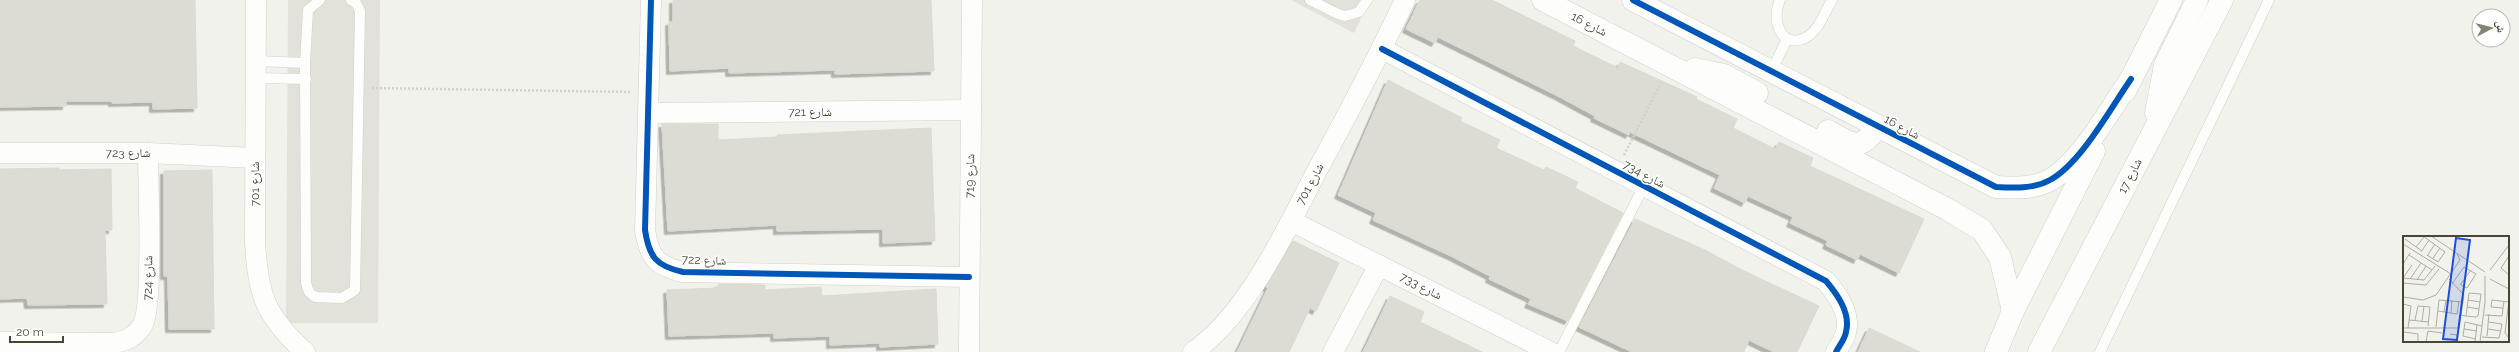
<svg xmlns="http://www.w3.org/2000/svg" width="2519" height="352" viewBox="0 0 2519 352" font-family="Raleway,'Noto Naskh Arabic',sans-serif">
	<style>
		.industrial { fill: #e2e1da }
		.building { fill: #dcdbd4; stroke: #dbd9d1; filter: url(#shadow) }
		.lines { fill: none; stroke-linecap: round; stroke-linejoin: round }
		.service-casing { stroke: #d0d0c9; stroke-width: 11 }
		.minor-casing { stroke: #d0d0c9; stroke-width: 21 }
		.tertiary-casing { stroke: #d0d0c9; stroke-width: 23 }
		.path { stroke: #d2d2ca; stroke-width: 2.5; stroke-dasharray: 2 2; stroke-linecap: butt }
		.service { stroke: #fdfdfc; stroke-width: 10 }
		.minor { stroke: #fdfdfc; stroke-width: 20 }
		.tertiary { stroke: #fdfdfc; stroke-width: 22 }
		.cycleway-casing { stroke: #fff; stroke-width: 8 }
		.cycleway { stroke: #0057b8; stroke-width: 6 }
		.labels { text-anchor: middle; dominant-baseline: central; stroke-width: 3; stroke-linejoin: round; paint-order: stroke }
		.street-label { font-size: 12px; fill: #4a4636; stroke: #fff }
		.inset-road { fill: none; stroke: #afada3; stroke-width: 1 }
		.view { fill: #1d4ed8; fill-opacity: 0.15; stroke: #1d4ed8; stroke-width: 2 }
		.inset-edge { fill: none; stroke: #4a4636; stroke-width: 2 }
	</style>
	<defs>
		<filter id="shadow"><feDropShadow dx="-3.5" dy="3.5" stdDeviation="0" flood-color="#0004"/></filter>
	</defs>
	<rect width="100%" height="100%" fill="#f2f2ec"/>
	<g class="industrial">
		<polygon points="288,0 380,0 378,323 286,323"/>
		<polygon points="1291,0 1370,0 1354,33"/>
	</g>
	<g class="building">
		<polygon points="0,0 195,0 197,108 153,109 153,102 112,103 112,101 66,101 66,106 0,107"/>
		<polygon points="673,0 931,0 934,71 835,74 835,70 729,73 729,68 670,71 669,22 673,22"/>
		<polygon points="1420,0 1492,0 1575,41 1573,46 1618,68 1620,62 1697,97 1696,99 1737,119 1733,128 1775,149 1779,142 1813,158 1810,166 1924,219 1899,273 1860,254 1857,260 1826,245 1828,241 1790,223 1793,217 1748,196 1745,203 1714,188 1720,175 1630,132 1629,135 1594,118 1595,116 1558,96 1438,37 1435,43 1406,29"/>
		<polygon points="1388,80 1462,118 1460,121 1500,140 1496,148 1544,170 1546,167 1578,182 1575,188 1623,213 1568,321 1528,304 1531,299 1489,279 1490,276 1451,256 1373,220 1376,213 1338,195"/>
		<polygon points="662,124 718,124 718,140 778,137 777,135 931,128 935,241 883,243 883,229 777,231 777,225 668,231"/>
		<polygon points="59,168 59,170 111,169 112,230 105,230 107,304 28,305 27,298 0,299 0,169"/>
		<polygon points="212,170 214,329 169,329 168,276 164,276 164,171"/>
		<polygon points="1635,219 1705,250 1744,271 1819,306 1797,352 1774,352 1749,340 1744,352 1632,352 1579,327"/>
		<polygon points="1293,241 1339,263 1316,311 1310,308 1289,352 1237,352 1268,288 1266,287"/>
		<polygon points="718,284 765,285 765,290 821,287 822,296 936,289 938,344 880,347 880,343 830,345 830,336 774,338 774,333 669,336 667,290 718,288"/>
		<polygon points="1390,296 1424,312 1420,322 1482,352 1363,352"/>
		<polygon points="1869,328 1920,352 1858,352"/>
	</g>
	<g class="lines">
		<g class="service-casing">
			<g id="service">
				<polyline points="320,0 308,10 305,63 306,283 309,292 315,297 342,298 355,290 360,11 356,3 351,0"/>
				<polyline points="1310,0 1338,14 1345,16 1359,12 1367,0"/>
				<path d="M1780,0C1771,18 1780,50 1805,38C1818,32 1825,12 1832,0"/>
				<polyline points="256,61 305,63"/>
				<polyline points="1771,72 1787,39"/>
				<polyline points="256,78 306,79"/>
				<polyline points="1559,352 1644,186"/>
				<polyline points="2100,352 2269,0"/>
			</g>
		</g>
		<g class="minor-casing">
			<g id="minor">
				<path d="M256,0L255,242C258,295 265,316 305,352"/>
				<path d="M651,0L645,230C649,257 656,266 683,272L969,277"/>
				<path d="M1382,49L1826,281C1837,294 1851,313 1846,332C1845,339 1839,346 1836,352"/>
				<polyline points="649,113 971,110"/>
				<polyline points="0,153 148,153 255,158"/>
				<polyline points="1291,221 1551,352"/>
				<path d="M0,342L115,343C127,340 135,337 142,326C154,308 148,182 148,153"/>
				<polyline points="969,352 972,0"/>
				<path d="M1193,352C1250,312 1287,227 1319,167C1349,112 1378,57 1405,0"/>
				<polyline points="1333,352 1379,265"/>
			</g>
		</g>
		<g class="tertiary-casing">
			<g id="tertiary">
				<polyline points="1543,0 1947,209 1982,230 2000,257 2013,311"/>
				<path d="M1633,0L1996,187C2014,188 2034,189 2050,180C2081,163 2110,109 2131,79"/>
				<polyline points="1695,69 1724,75 1757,93"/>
				<polyline points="2125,91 2171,0"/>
				<polyline points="2156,113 2165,65 2197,0"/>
				<path d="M1828,131C1851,144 1860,153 1877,127"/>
				<polyline points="1996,352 2013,311 2094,151"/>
				<polyline points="2039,352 2222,0"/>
			</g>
		</g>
		<g class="path">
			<polyline points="372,88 631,92"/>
			<polyline points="1624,155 1661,83"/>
		</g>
		<use href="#service" class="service"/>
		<use href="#minor" class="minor"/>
		<use href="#tertiary" class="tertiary"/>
		<g class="cycleway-casing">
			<g id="cycleway">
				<path d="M651,0L645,230C649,257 656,266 683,272L969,277"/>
				<path d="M1633,0L1996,187C2014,188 2034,189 2050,180C2081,163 2110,109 2131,79"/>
				<path d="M1382,49L1826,281C1837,294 1851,313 1846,332C1845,339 1839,346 1836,352"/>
			</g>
		</g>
		<use href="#cycleway" class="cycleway"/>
	</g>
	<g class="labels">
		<g class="street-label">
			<text transform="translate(1589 24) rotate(27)">شارع 16</text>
			<text x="810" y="112">شارع 721</text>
			<text transform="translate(1902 127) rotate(28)">شارع 16</text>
			<text x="128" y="153">شارع 723</text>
			<text transform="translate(1644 174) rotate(28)">شارع 734</text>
			<text transform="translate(970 176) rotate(-89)">شارع 719</text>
			<text transform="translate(2130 176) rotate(-63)">شارع 17</text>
			<text transform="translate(255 184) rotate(-90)">شارع 701</text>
			<text transform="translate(1310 184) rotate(-62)">شارع 701</text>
			<text transform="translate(704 260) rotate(2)">شارع 722</text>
			<text transform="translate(148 278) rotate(-89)">شارع 724</text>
			<text transform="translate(1421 286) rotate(27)">شارع 733</text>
		</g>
	</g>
	<g transform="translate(2403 236)">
		<rect width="106" height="106" fill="#f2f2ec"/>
		<path class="inset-road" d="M20,0L42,16L35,26L24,19M28,0L82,36M2,3L19,15M0,8L48,38M13,11L21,1M18,16L26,4M6,19L29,34M24,20L32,8M106,20L98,32L106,39M30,22L37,12M0,28L7,17M87,34L106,9M0,42L21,44L32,30M0,42L9,29M7,43L18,27M87,43L106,53M14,44L23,30M0,47L23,49L36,33M49,48L61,31L73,38L64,52L58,49M57,49L68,34M0,61L20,64L33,59L57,24L54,18M65,64L77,66M106,64L102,97L106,102M0,68L8,70L5,92M64,71L76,73M100,72L88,71L89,64L106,66M35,75L54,78L56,65M41,76L43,64M48,77L49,64M58,79L63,80L73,81L75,80L78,58L66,57L63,80M82,79L99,80L101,65M6,84L26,86M12,84L15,70L27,71L25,90M19,85L21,70M62,86L60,100L73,103M62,86L79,90M86,86L99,88M33,91L36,64L60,66M0,92H56L61,59L46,43M61,93L74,95M85,93L98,95M1,96L15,98V106M47,98L54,99V106M84,100L86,78M79,101L96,102L99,88M23,106L25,95L39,97M72,106L74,88M77,106L82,66V40"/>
		<path class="view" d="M53,2L67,4L54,104L40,103Z"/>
		<rect width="106" height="106" class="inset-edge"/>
	</g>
	<g transform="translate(2491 28) rotate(83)"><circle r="19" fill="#ffffff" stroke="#b7b5af"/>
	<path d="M0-3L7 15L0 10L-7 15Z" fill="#858276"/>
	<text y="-6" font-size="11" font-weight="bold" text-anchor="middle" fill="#4a4636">ش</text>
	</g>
	<path d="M10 336v6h53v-6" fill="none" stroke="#4a4636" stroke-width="2"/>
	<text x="16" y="336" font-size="12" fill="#4a4636" stroke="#ffffff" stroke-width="3" paint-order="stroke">20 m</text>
</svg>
